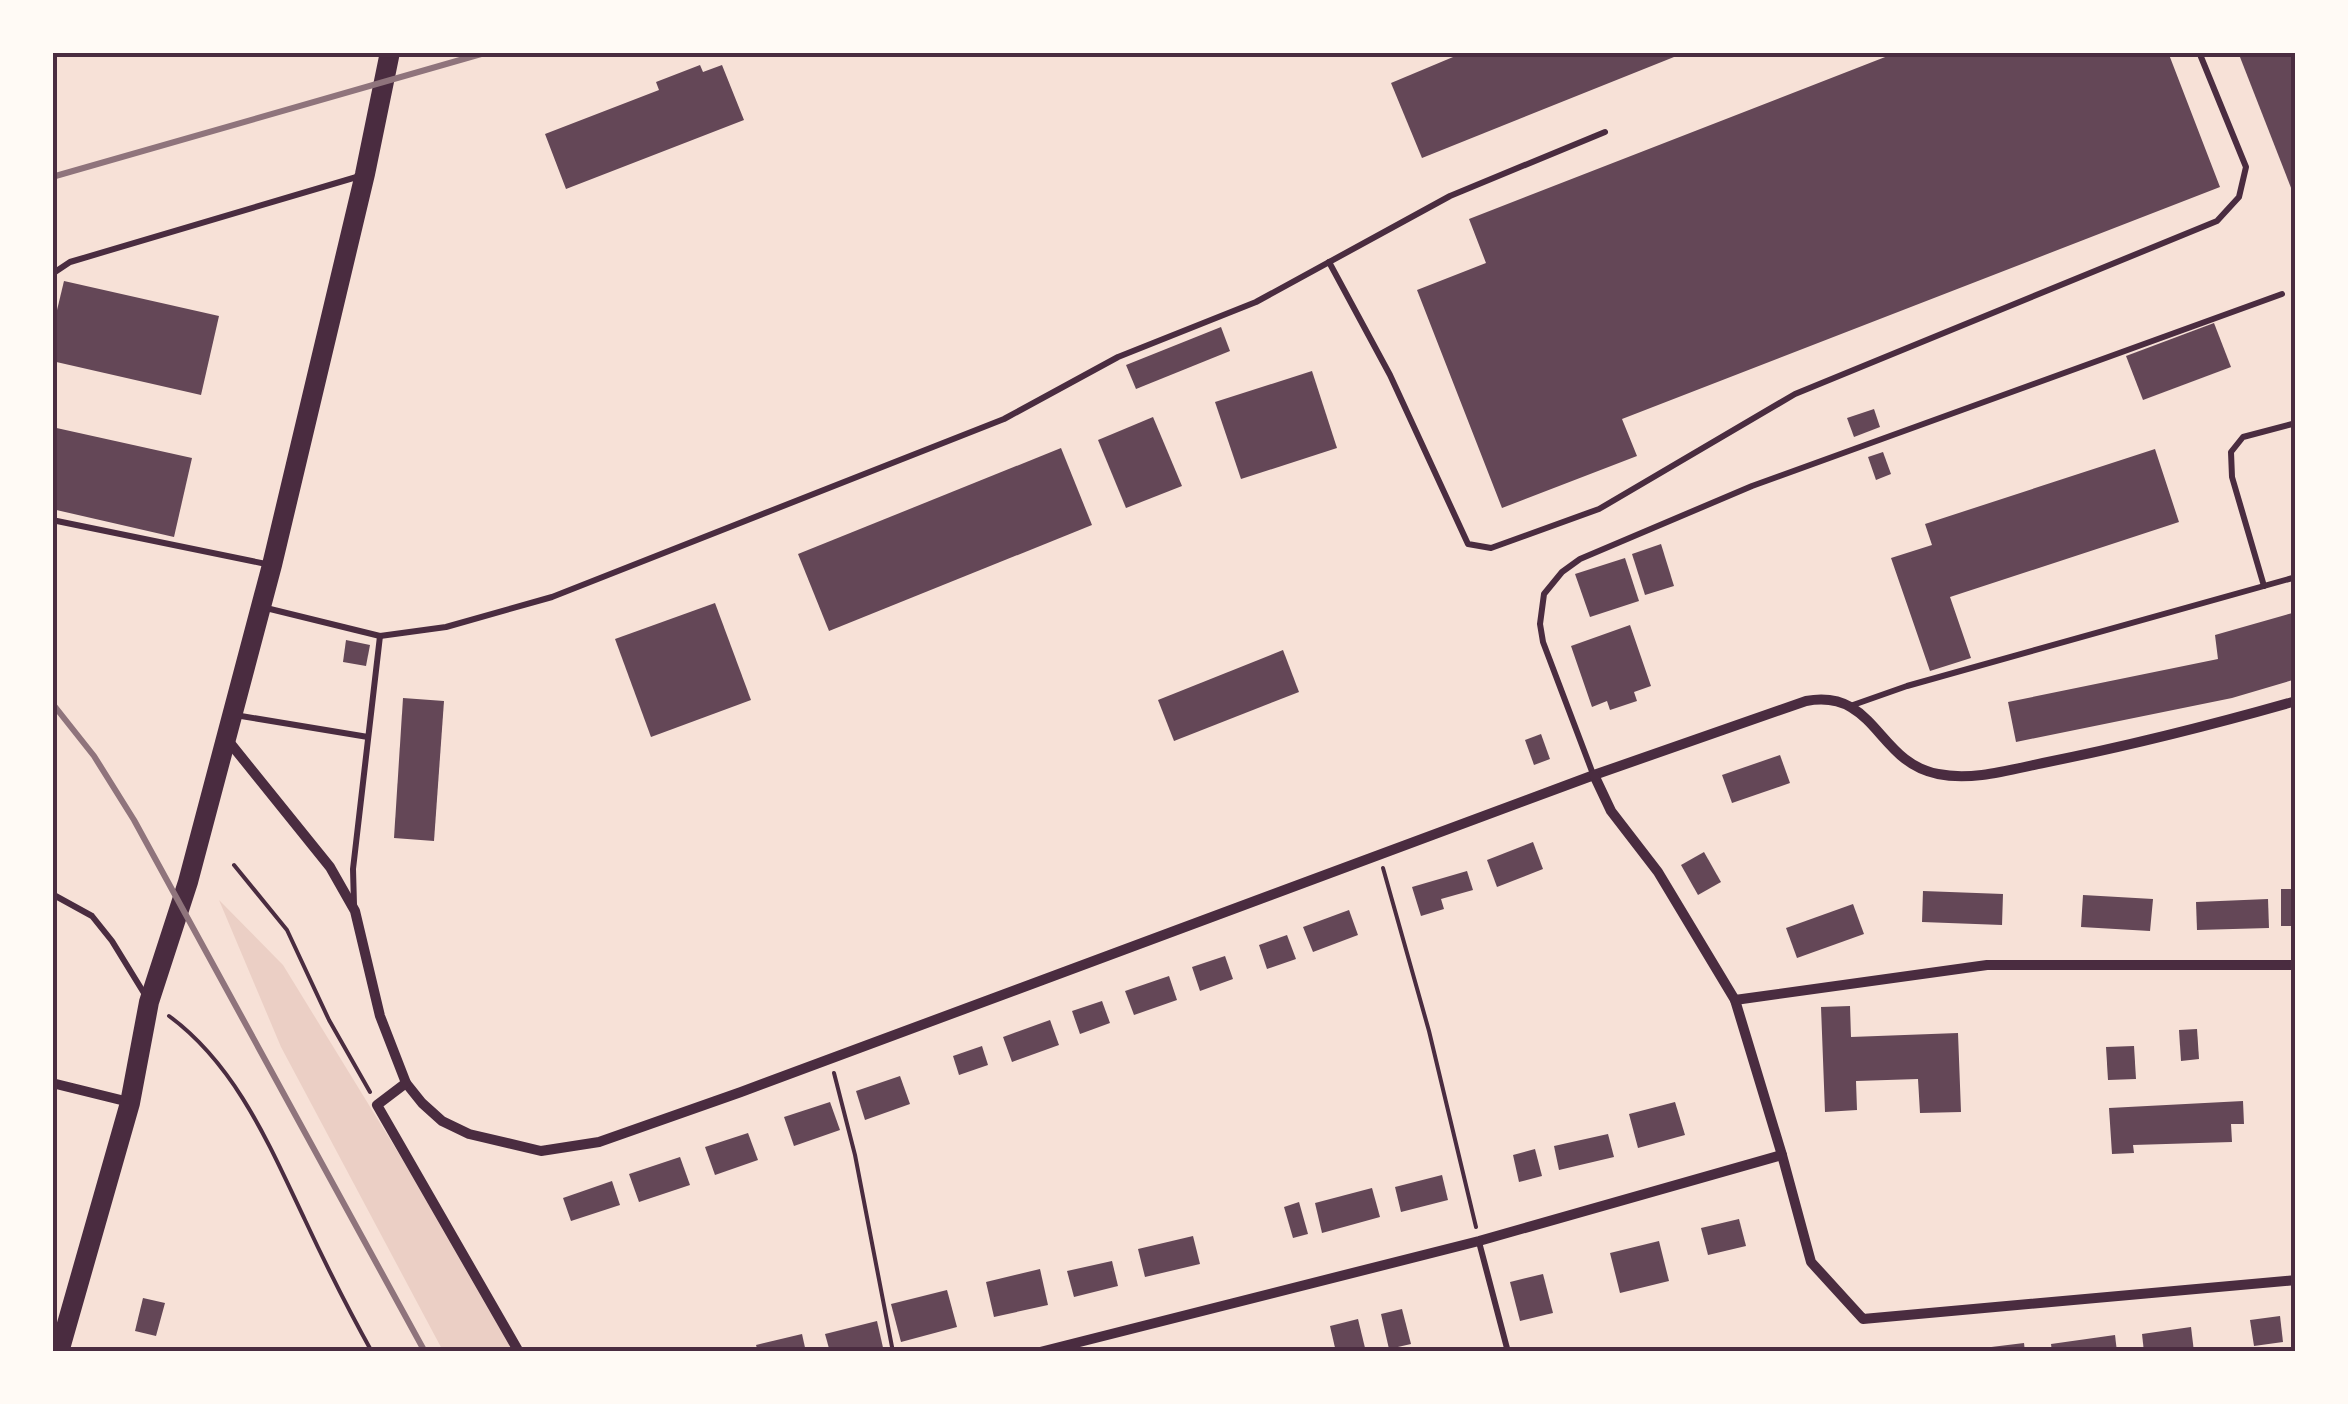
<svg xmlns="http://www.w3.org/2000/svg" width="2348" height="1404" viewBox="0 0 2348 1404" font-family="'Fira Sans',sans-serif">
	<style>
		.green { fill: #ebcfc5 }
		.building { fill: #644757 }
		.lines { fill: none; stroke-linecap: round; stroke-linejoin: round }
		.path { stroke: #4a2c40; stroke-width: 4 }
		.service { stroke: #4a2c40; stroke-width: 6 }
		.minor { stroke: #4a2c40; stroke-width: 10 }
		.primary { stroke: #4a2c40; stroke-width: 20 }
		.rail { stroke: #8f747c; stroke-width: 6 }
		.neatline { fill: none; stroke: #4a2c40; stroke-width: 4 }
	</style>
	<rect width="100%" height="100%" fill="#f7e1d7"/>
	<polygon class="green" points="219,900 283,965 520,1351 443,1351 281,1047"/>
	<g class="building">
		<polygon points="1465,52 1684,52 1684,53 1422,158 1391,83"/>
		<polygon points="1898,52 2168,52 2220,187 1622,419 1637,456 1502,508 1417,290 1486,263 1469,219"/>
		<polygon points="2238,52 2296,52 2296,198 2295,198"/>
		<polygon points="700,65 703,72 722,65 744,120 566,189 545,134 659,90 656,82"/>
		<polygon points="64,281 219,316 201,395 52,361 52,331"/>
		<polygon points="2214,323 2231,367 2143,400 2126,356"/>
		<polygon points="1221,327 1230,351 1136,389 1126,365"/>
		<polygon points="1312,371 1337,448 1241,479 1215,402"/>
		<polygon points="1874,409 1880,427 1854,437 1847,418"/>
		<polygon points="1153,417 1182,486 1126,508 1098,440"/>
		<polygon points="52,427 192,458 174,537 52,509"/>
		<polygon points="1061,448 1092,525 829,631 798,554"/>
		<polygon points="2155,449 2179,522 1950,597 1971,658 1930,671 1891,558 1932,545 1925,524"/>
		<polygon points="1883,452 1891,474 1876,480 1868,457"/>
		<polygon points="1661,544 1674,586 1645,595 1632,554"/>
		<polygon points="1625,558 1639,601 1590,617 1575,574"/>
		<polygon points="715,603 751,700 651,737 615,639"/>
		<polygon points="2296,612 2296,679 2232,698 2016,742 2008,702 2218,659 2215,635"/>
		<polygon points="1630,625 1651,686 1634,692 1637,701 1610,710 1607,701 1592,707 1571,646"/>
		<polygon points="346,640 370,645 366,666 343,662"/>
		<polygon points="1283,650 1299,692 1174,741 1158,700"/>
		<polygon points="403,698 444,701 434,841 394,838"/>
		<polygon points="1541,734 1550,759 1534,765 1525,740"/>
		<polygon points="1780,755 1790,783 1732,803 1722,775"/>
		<polygon points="1533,842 1543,869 1497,887 1487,860"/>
		<polygon points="1704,852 1721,882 1698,895 1681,865"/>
		<polygon points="1467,871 1473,890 1441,899 1444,909 1421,916 1412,887"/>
		<rect x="2281" y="889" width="15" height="37"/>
		<polygon points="1923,891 2003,894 2002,925 1922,922"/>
		<polygon points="2083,895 2153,899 2150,931 2081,927"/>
		<polygon points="2268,899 2269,928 2197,930 2196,902"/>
		<polygon points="1853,904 1864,934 1797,958 1786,928"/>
		<polygon points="1349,910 1358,935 1313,952 1303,927"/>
		<polygon points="1287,935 1296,959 1267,969 1259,945"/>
		<polygon points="1225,956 1233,979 1200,991 1192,967"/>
		<polygon points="1169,976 1177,1000 1134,1015 1125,991"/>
		<polygon points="1102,1001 1110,1023 1080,1034 1072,1011"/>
		<polygon points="1850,1006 1851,1037 1958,1033 1961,1112 1920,1113 1918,1079 1856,1081 1857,1110 1825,1112 1821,1007"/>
		<polygon points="1050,1020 1059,1045 1012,1062 1003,1037"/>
		<polygon points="2197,1029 2199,1059 2181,1061 2179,1030"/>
		<polygon points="982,1046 988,1065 959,1075 953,1056"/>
		<polygon points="2134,1046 2136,1079 2108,1080 2106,1047"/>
		<polygon points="900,1076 910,1104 865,1120 856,1091"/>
		<polygon points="2243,1101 2244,1124 2231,1124 2232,1142 2133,1145 2134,1153 2112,1154 2109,1108"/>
		<polygon points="830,1102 840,1130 794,1146 784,1117"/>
		<polygon points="1675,1102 1685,1135 1638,1148 1629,1114"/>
		<polygon points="748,1133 758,1160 715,1175 705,1147"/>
		<polygon points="1608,1134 1614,1157 1559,1170 1554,1146"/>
		<polygon points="1535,1149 1542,1176 1519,1182 1513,1155"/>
		<polygon points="680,1157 690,1185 639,1202 629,1174"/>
		<polygon points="1442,1175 1448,1200 1401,1212 1395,1187"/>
		<polygon points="612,1181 620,1205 571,1221 563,1198"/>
		<polygon points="1372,1188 1380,1217 1322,1233 1315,1203"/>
		<polygon points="1299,1202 1308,1234 1293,1238 1284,1207"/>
		<polygon points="1739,1219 1746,1246 1708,1255 1701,1228"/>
		<polygon points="1193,1236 1200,1264 1145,1277 1138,1249"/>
		<polygon points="1659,1241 1669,1281 1620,1293 1610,1253"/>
		<polygon points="1112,1261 1118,1286 1074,1297 1067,1271"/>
		<polygon points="1040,1269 1048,1305 994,1317 986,1282"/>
		<polygon points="1543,1274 1553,1313 1520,1321 1510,1282"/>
		<polygon points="947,1290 957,1327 901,1342 891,1304"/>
		<polygon points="143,1298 165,1303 156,1336 135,1331"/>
		<polygon points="1402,1309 1411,1344 1389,1349 1381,1314"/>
		<polygon points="2280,1316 2283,1342 2254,1346 2250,1320"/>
		<polygon points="1358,1319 1366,1352 1336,1352 1330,1326"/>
		<polygon points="877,1321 884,1352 830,1352 825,1334"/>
		<polygon points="2191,1327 2194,1352 2144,1352 2142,1334"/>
		<polygon points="802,1334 806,1352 758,1352 756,1345"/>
		<polygon points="2115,1335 2117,1352 2052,1352 2051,1344"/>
		<polygon points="2024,1343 2025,1352 1975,1352 1975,1349"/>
	</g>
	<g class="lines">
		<g class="path">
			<polyline points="234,865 287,930 329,1020 370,1092"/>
			<polyline points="1383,868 1429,1031 1476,1227"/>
			<path d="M169,1016C237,1066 270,1147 305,1220C326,1265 348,1309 372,1352"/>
			<polyline points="834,1073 855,1155 893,1352"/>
		</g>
		<g class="service">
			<polyline points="1329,262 1390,375 1468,544 1491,548 1599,509 1795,394 2217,221 2239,197 2246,167 2199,52"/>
			<polyline points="52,274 70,262 360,176"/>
			<polyline points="52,520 271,565"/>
			<polyline points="2264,586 2232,477 2231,452 2243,437 2296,423"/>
			<polyline points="262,607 380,636 446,627 552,597 1004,419 1118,357 1256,302 1450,196 1605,132"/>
			<polyline points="1853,705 1907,686 2296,577"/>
			<polyline points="235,715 368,737"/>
			<polyline points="1593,774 1543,642 1540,624 1544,594 1562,572 1580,559 1752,486 2282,294"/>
			<polyline points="52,894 92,916 112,941 147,998"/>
			<polyline points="354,905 353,869 380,636"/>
			<polyline points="1479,1242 1508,1352"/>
		</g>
		<g class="minor">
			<path d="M226,738L330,867L355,911L380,1016L406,1083L422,1103L442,1121L469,1134L541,1151L599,1142L741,1092L1594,775L1806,701C1876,688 1877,763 1938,774C1972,781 2009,770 2043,763C2128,746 2212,725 2296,701"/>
			<polyline points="1594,775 1611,811 1658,872 1735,1000 1782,1155 1811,1262 1863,1319 2296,1280"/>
			<polyline points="1735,1000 1987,965 2296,965"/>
			<polyline points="52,1083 129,1102"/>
			<polyline points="406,1083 377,1105 519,1352"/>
			<polyline points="1040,1352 1479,1241 1782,1155"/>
		</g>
		<polyline class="primary" points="59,1352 130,1103 149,1002 188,882 272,565 365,174 390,52"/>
		<g class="rail">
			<polyline points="52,177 488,52"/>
			<polyline points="52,703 94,756 134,820 425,1352"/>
		</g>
	</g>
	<rect width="2348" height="1404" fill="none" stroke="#fffaf5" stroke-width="110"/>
	<rect x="55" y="55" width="2238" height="1294" class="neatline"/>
</svg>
